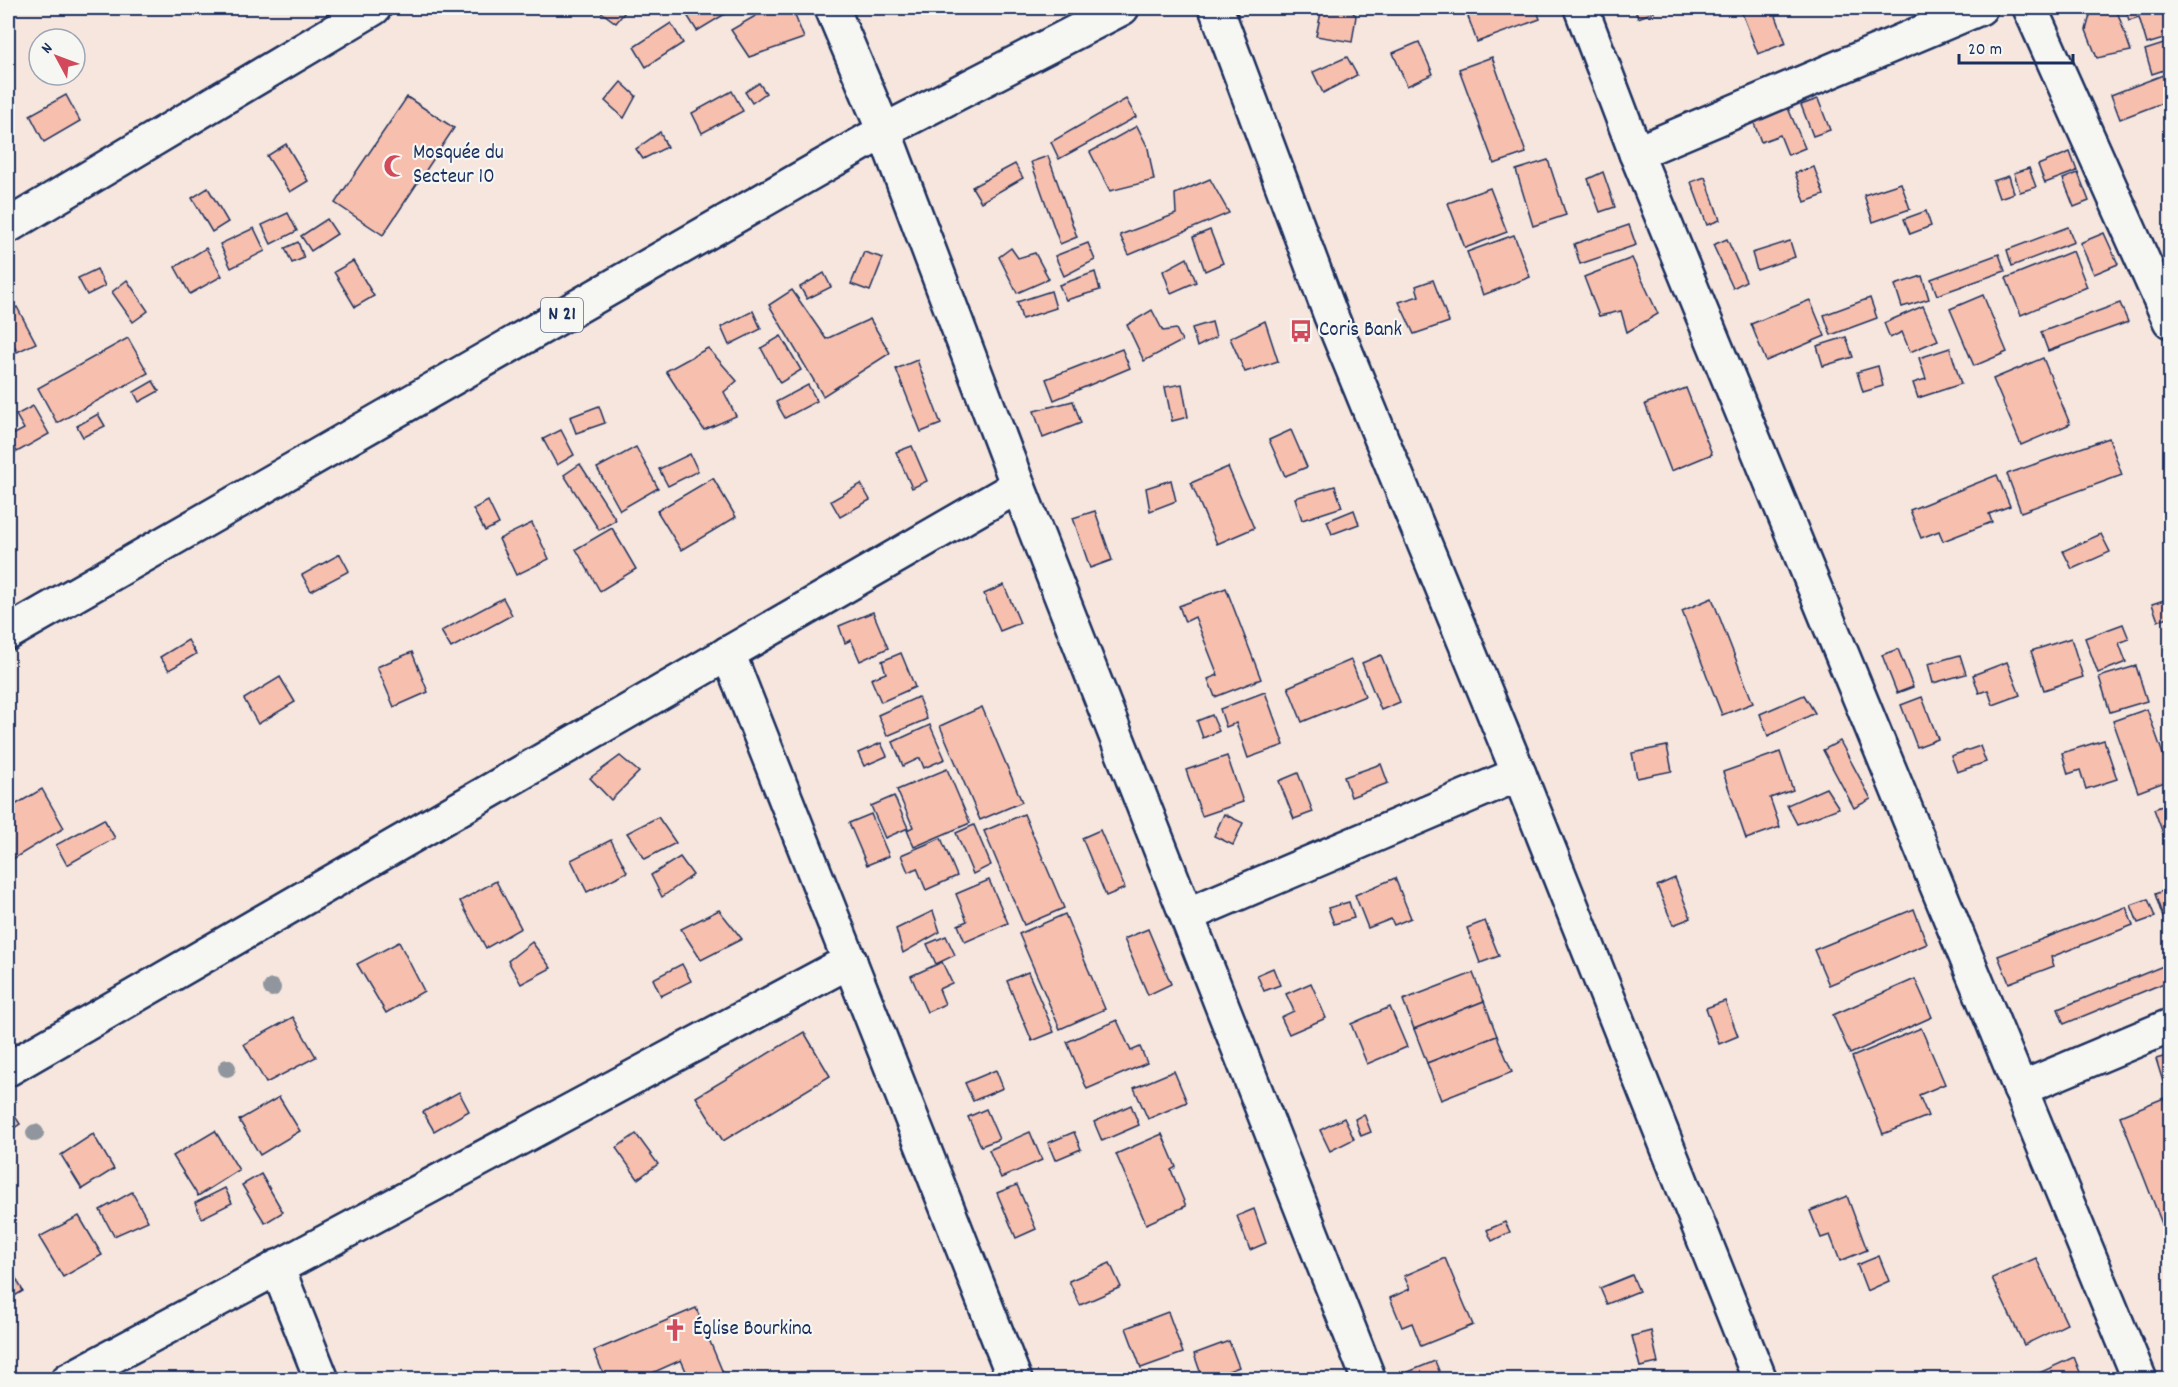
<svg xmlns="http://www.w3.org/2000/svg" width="2178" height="1387" viewBox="0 0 2178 1387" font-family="Dekko,sans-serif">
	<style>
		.building { fill: #f7bfad; stroke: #1b2f5e; stroke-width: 1.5 }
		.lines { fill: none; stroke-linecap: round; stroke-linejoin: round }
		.street-casing { stroke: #1b2f5e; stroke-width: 38 }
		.primary-casing { stroke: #1b2f5e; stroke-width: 38 }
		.street { stroke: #f6f6f2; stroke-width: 33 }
		.primary { stroke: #f6f6f2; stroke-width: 33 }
		.tree { fill: #91969e }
		.labels { text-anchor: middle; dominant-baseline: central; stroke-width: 4.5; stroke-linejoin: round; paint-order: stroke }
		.shield { fill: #f6f6f2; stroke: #5d6b8a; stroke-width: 1.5 }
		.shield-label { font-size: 20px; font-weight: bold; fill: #1b2f5e }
		.poi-label { font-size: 21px; fill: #1b2f5e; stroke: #f6f6f2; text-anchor: start }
	</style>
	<rect width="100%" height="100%" fill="#f6e6dd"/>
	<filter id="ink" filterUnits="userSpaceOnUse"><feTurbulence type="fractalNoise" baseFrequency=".0167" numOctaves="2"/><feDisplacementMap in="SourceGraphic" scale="12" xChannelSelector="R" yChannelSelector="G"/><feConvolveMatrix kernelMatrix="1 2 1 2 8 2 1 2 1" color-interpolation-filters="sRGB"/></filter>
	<g filter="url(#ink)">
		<g class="building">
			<polygon points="596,8 628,8 616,23"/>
			<polygon points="700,8 728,8 730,11 697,31 687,15"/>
			<polygon points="769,8 792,8 804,38 749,57 731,30"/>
			<polygon points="1322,8 1349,8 1356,16 1352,42 1316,36"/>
			<polygon points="1465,8 1536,8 1540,19 1477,42"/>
			<polygon points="1634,8 1653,8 1654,12 1638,18"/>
			<polygon points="1740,8 1773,8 1786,43 1758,54"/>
			<polygon points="2092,8 2116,8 2131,51 2097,58 2086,30"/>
			<polygon points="2125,8 2170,8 2170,37 2147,44 2139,17 2129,20"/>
			<polygon points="671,23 683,43 646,67 634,47"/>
			<polygon points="1419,42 1433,74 1407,86 1393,53"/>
			<polygon points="2170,42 2170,68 2152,74 2145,50"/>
			<polygon points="1347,57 1357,75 1323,93 1313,72"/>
			<polygon points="1492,57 1526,153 1494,164 1459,69"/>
			<polygon points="2163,75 2170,100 2120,119 2111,95"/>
			<polygon points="621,82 636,96 624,118 605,101"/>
			<polygon points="759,83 766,93 752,103 745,92"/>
			<polygon points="732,91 743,111 702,133 692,113"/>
			<polygon points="66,95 80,121 44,142 30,115"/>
			<polygon points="407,97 454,128 383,235 335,203"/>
			<polygon points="1126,99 1136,117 1059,159 1051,142"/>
			<polygon points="1818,99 1830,130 1813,136 1801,105"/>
			<polygon points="1788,108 1805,148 1788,155 1780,135 1761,142 1754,123"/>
			<polygon points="1137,126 1148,148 1154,180 1110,191 1090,152"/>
			<polygon points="660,132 667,147 643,159 636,149"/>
			<polygon points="286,144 308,181 290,192 267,156"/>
			<polygon points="2070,152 2077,171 2045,183 2038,165"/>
			<polygon points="1048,156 1077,237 1060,244 1031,162"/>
			<polygon points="1548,160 1566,215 1533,226 1516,170"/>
			<polygon points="1015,164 1023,178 981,202 972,187"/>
			<polygon points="1814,167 1824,195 1805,202 1795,173"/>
			<polygon points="2029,168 2036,187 2020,192 2014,173"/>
			<polygon points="1603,172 1615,207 1600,212 1588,179"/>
			<polygon points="2078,173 2089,201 2074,207 2063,179"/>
			<polygon points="2009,176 2014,193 1999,198 1993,181"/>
			<polygon points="1705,177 1720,220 1707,225 1691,182"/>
			<polygon points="1210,179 1229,213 1129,255 1120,235 1176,214 1175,194"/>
			<polygon points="1901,183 1910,209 1873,222 1864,195"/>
			<polygon points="208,188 228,222 212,232 192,198"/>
			<polygon points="1490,188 1507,232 1465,248 1448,203"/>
			<polygon points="1926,211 1931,226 1910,234 1904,219"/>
			<polygon points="288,213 297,231 271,244 262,225"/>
			<polygon points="327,219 337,234 311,251 301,236"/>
			<polygon points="1629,225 1636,245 1580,264 1574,244"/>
			<polygon points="2068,227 2074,242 2012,266 2007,250"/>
			<polygon points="254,228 265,251 231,268 220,244"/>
			<polygon points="1210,230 1223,263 1205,271 1193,237"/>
			<polygon points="2104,233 2118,264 2094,274 2080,243"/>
			<polygon points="1514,235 1530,277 1483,295 1467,252"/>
			<polygon points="1727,239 1746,281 1733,288 1713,245"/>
			<polygon points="1790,241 1795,257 1757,270 1752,253"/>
			<polygon points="298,242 304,258 292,263 285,248"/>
			<polygon points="1088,243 1095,260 1064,276 1055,256"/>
			<polygon points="206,248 222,276 190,294 175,267"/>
			<polygon points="1011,248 1018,258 1035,253 1049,279 1017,293 999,257"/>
			<polygon points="2073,251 2087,287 2021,315 2006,278"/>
			<polygon points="864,252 883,258 870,291 851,284"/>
			<polygon points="1999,254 2005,271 1937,295 1931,279"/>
			<polygon points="1187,258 1196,282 1171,293 1163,271"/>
			<polygon points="1632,258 1658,314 1627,332 1621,311 1599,316 1584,277"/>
			<polygon points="353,261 374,296 355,307 334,272"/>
			<polygon points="97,269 105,286 87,295 78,278"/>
			<polygon points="1095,272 1100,290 1066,300 1059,285"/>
			<polygon points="824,273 831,287 807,299 800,287"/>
			<polygon points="1922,276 1929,299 1902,307 1895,285"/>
			<polygon points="127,280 148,311 133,322 112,292"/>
			<polygon points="1433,280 1449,322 1414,334 1399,302 1419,296 1416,286"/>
			<polygon points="792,290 826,339 870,319 890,353 823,396 769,305"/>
			<polygon points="1051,291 1056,308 1022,319 1017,302"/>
			<polygon points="1983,295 2007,352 1974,366 1950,309"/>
			<polygon points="1870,298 1877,318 1831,335 1824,315"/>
			<polygon points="1810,300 1825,336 1766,361 1751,324"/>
			<polygon points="2120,303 2128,322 2048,351 2041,332"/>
			<polygon points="1923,306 1938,340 1910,352 1902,332 1890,338 1884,323"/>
			<polygon points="17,307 36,343 17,352 8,333 8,312"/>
			<polygon points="1152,310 1163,331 1176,329 1182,341 1144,361 1127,325"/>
			<polygon points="753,311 761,329 729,345 721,327"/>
			<polygon points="1265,321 1278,361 1245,372 1230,338"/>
			<polygon points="1212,322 1216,337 1197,347 1192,328"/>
			<polygon points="781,336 801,370 780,383 761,348"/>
			<polygon points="1846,337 1853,357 1823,366 1817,346"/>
			<polygon points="128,338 148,373 57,423 38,388"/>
			<polygon points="708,348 737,381 724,392 736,416 704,430 666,371"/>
			<polygon points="1950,348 1961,384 1918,398 1913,383 1926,379 1919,358"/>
			<polygon points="1122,349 1130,368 1054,400 1046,379"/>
			<polygon points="2043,358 2070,424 2021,445 1993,379"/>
			<polygon points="917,360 941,424 921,432 896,369"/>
			<polygon points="1878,366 1883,386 1863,392 1857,372"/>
			<polygon points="153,381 159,391 139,402 134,392"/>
			<polygon points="1182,384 1188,417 1172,421 1165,387"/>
			<polygon points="808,385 817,401 785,418 776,402"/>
			<polygon points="1686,388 1712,454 1671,471 1645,404"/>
			<polygon points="1073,401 1081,423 1043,438 1034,411"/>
			<polygon points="33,406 49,434 17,452 9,437 24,429 16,415"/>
			<polygon points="599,406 605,423 576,433 570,417"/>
			<polygon points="98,414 105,426 83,437 77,426"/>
			<polygon points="561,430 574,455 557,465 543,439"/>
			<polygon points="1291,430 1307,467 1285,476 1269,440"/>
			<polygon points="2109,438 2122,475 2021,512 2007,474"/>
			<polygon points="912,446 927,481 912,488 896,452"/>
			<polygon points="636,447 658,488 620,510 597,468"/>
			<polygon points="690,454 698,471 668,486 659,469"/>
			<polygon points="580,464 616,520 599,530 564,475"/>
			<polygon points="1228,467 1254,528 1217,544 1191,483"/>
			<polygon points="1997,475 2010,506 1989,514 1992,522 1943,541 1939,531 1921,538 1910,510"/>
			<polygon points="713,478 736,517 681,550 657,511"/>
			<polygon points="1171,480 1176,501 1150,511 1146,488"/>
			<polygon points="861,484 870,500 840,517 831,501"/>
			<polygon points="1335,486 1342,507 1302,520 1295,498"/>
			<polygon points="488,501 499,524 485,531 473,509"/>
			<polygon points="1354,510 1359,524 1332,534 1327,521"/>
			<polygon points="1095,511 1112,560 1090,568 1073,518"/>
			<polygon points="532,523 549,559 516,575 499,539"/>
			<polygon points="612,528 636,569 600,591 576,549"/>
			<polygon points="2101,534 2110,552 2072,569 2063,551"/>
			<polygon points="340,554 349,571 311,591 302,575"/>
			<polygon points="1004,585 1020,623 1000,631 984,594"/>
			<polygon points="1226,588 1261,679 1215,697 1208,679 1218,675 1195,617 1185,622 1179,606"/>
			<polygon points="503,598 512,615 451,648 441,631"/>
			<polygon points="1712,598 1753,703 1722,715 1682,611"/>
			<polygon points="2170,598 2170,616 2158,621 2152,604"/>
			<polygon points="873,612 888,648 860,661 851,640 845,643 839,626"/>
			<polygon points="2123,624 2129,639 2119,643 2126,662 2098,673 2085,638"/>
			<polygon points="2071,638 2083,677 2044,690 2031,651"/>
			<polygon points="188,640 196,654 169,670 160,657"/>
			<polygon points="1898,649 1913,687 1897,693 1882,655"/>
			<polygon points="412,652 428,692 394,707 377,667"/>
			<polygon points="901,653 915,687 881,702 871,679 886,673 882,661"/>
			<polygon points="1381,655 1400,702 1381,710 1362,663"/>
			<polygon points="1960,655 1966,674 1933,683 1928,664"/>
			<polygon points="1351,660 1365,696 1302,722 1288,687"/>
			<polygon points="2007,662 2020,695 1993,705 1988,690 1979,693 1973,675"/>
			<polygon points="2136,666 2147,701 2110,712 2099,677"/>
			<polygon points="280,677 295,702 258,724 244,699"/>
			<polygon points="1265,692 1284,745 1248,758 1236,723 1226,727 1220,709"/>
			<polygon points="1804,695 1815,713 1768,736 1760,714"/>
			<polygon points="918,697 927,719 887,736 878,715"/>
			<polygon points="1922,697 1938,739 1917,747 1901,705"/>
			<polygon points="982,707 1022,802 980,820 940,726"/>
			<polygon points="2147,709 2170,774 2170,780 2138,792 2113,721"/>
			<polygon points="1212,715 1219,731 1203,738 1197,721"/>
			<polygon points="930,725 945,759 924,768 920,758 903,766 893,742"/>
			<polygon points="2104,740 2117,779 2086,789 2080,770 2068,774 2062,753"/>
			<polygon points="1840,741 1871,799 1854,808 1823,750"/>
			<polygon points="881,743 887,756 864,766 858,753"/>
			<polygon points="1667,746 1672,771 1637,778 1632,753"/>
			<polygon points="1980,746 1986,762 1957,772 1951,756"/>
			<polygon points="1780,752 1793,790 1770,798 1780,827 1746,839 1723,772"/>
			<polygon points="620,756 639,772 611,800 590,778"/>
			<polygon points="1227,756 1243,802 1202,816 1186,770"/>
			<polygon points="1381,764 1388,783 1351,797 1344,777"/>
			<polygon points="947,769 970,823 914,847 907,830 913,827 897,790"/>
			<polygon points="1298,773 1313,812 1294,819 1279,781"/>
			<polygon points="1826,788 1839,808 1797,824 1787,805"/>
			<polygon points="42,789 64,828 8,862 8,809"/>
			<polygon points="894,796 908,828 885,838 871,806"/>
			<polygon points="2170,803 2170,852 2154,809"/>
			<polygon points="871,814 889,856 867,865 849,823"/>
			<polygon points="1024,814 1064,908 1024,925 984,831"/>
			<polygon points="1224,814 1243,823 1233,845 1214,836"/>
			<polygon points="658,817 676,843 645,859 627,833"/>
			<polygon points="104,819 115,838 67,865 56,845"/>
			<polygon points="974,825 991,865 973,874 956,833"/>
			<polygon points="1100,830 1125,888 1106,896 1082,838"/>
			<polygon points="941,838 957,876 926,890 917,868 908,872 901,855"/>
			<polygon points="611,840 627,872 587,892 571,860"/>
			<polygon points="680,857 693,875 662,897 651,875"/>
			<polygon points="1395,878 1411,918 1394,925 1391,919 1368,928 1355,895"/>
			<polygon points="1675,878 1691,918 1673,925 1657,886"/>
			<polygon points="989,880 1008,923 965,942 958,925 967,921 956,894"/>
			<polygon points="496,881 521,928 486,948 460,901"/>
			<polygon points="2170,888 2170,938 2155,894"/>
			<polygon points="2148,899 2155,917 2138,923 2131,905"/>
			<polygon points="1349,902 1354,918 1334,924 1328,908"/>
			<polygon points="2126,907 2133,925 2051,957 2054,966 2009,983 1998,956"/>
			<polygon points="1914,909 1927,944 1829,985 1814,950"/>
			<polygon points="719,910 742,939 701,960 681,929"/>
			<polygon points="933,911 940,932 903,953 896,929"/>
			<polygon points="1065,914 1105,1009 1060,1029 1019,934"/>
			<polygon points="1485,921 1499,956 1480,963 1467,928"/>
			<polygon points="1148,929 1171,984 1148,995 1124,939"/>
			<polygon points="946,936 955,955 936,964 927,944"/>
			<polygon points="399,942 424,991 386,1013 357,964"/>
			<polygon points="532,942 551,968 521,984 508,961"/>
			<polygon points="942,962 952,983 939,989 945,1004 927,1012 911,976"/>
			<polygon points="682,964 691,981 661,996 653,979"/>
			<polygon points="2163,966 2169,981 2064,1024 2058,1009"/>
			<polygon points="1273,968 1280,985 1264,991 1257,975"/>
			<polygon points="1028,972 1054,1032 1032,1041 1007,981"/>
			<polygon points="1473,973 1484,1001 1414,1029 1403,1000"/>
			<polygon points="1915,979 1932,1017 1850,1054 1833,1015"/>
			<polygon points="1311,983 1326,1018 1289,1034 1281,1017 1294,1011 1286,994"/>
			<polygon points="1484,1001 1497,1036 1427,1063 1414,1029"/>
			<polygon points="1725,1001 1738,1036 1719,1044 1706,1008"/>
			<polygon points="1390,1007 1407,1047 1367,1064 1351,1024"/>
			<polygon points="293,1017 316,1057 266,1083 244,1044"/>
			<polygon points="1117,1020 1131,1051 1140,1047 1147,1063 1087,1089 1067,1042"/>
			<polygon points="1921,1028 1945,1084 1919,1095 1928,1116 1883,1134 1852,1057"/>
			<polygon points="804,1032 830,1076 723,1141 696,1097"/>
			<polygon points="1497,1036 1512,1072 1441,1100 1427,1063"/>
			<polygon points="2170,1055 2170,1083 2164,1085 2156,1059"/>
			<polygon points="996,1070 1003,1088 973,1101 965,1083"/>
			<polygon points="1174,1071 1187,1102 1148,1119 1134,1088"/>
			<polygon points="459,1092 469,1111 434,1131 423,1112"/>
			<polygon points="279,1097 300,1131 260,1155 239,1120"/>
			<polygon points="2164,1098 2170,1115 2170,1232 2166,1234 2120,1116"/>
			<polygon points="1131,1105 1139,1125 1102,1141 1094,1122"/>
			<polygon points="986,1109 999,1139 981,1146 968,1117"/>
			<polygon points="11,1110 20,1124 8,1132 8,1112"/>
			<polygon points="1364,1114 1371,1132 1361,1136 1355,1119"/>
			<polygon points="1344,1118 1354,1139 1330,1151 1320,1130"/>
			<polygon points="215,1131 239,1170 198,1196 173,1156"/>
			<polygon points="1030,1132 1042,1160 1001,1178 989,1150"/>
			<polygon points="1074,1132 1081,1149 1055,1160 1048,1143"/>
			<polygon points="93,1134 114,1169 82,1189 61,1155"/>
			<polygon points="636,1134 658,1164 638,1179 616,1148"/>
			<polygon points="1162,1134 1176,1167 1171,1170 1186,1206 1146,1224 1116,1154"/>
			<polygon points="261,1174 283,1212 265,1223 242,1185"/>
			<polygon points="1017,1185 1036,1229 1016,1238 997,1193"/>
			<polygon points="225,1188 232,1203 202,1218 195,1203"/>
			<polygon points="132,1192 148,1221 114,1236 100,1210"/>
			<polygon points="1847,1196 1867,1250 1840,1261 1830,1235 1821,1238 1810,1211"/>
			<polygon points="1254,1209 1266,1243 1250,1250 1237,1216"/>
			<polygon points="79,1216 102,1255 63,1277 39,1237"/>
			<polygon points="1505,1222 1510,1232 1492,1241 1487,1230"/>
			<polygon points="1879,1256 1889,1281 1867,1291 1857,1265"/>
			<polygon points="1445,1258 1473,1325 1421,1346 1412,1323 1402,1327 1390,1298 1410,1289 1404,1276"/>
			<polygon points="2036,1258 2067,1324 2024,1345 1992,1278"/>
			<polygon points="1110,1263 1121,1287 1080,1305 1069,1281"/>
			<polygon points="8,1264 23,1291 8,1300"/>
			<polygon points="1632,1275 1639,1291 1607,1304 1600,1288"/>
			<polygon points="696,1308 726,1380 690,1380 681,1360 643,1377 645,1380 606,1380 594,1351"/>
			<polygon points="1168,1312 1183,1353 1141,1368 1126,1328"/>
			<polygon points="1651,1331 1658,1363 1640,1367 1632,1336"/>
			<polygon points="1229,1341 1239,1367 1221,1374 1222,1377 1215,1380 1203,1380 1194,1354"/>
			<polygon points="2074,1357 2083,1380 2024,1380"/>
			<polygon points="1435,1361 1442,1378 1440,1380 1397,1380 1396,1377"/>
		</g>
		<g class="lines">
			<g class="street-casing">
				<g id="street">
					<polyline points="832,8 884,131 1018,486 1369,1380"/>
					<polyline points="1216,8 1331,316 1519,774 1760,1380"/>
					<polyline points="1581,8 1636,153 2140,1380"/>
					<polyline points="2030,8 2170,321"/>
					<polyline points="1636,153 1980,8"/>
					<polyline points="8,226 374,8"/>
					<polyline points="728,653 1015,1380"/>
					<polyline points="1187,915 1519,774"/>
					<polyline points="8,1069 1018,486"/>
					<polyline points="2020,1089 2170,1026"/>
					<polyline points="277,1267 322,1380"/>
					<polyline points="68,1380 850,961"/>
				</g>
			</g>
			<g class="primary-casing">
				<polyline id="primary" points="8,633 884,131 1122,8"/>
			</g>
			<use href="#street" class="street"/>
			<use href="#primary" class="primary"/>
		</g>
		<g class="tree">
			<circle cx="272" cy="988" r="9"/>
			<circle cx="227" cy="1068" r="9"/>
			<circle cx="35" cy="1133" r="9"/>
		</g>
	</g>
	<defs>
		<g id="mosque-bare" transform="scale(1.8)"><path d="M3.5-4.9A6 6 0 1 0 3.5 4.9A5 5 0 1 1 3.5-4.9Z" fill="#d1495b" stroke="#f6f6f2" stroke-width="2.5" paint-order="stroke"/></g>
		<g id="bus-bare" transform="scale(1.8)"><path d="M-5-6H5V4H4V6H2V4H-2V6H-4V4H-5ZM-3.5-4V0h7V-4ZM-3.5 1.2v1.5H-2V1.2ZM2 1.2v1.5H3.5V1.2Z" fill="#d1495b" stroke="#f6f6f2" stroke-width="2.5" paint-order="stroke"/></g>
		<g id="church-bare" transform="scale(1.8)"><path d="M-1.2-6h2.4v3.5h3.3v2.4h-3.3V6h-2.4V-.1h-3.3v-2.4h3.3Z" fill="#d1495b" stroke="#f6f6f2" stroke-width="2.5" paint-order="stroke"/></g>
	</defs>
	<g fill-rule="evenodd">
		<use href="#mosque-bare" x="395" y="166"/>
		<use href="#bus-bare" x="1301" y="331"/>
		<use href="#church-bare" x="675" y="1330"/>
	</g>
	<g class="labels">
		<rect class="shield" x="541" y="298" width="42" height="34" rx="4.5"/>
		<g class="shield-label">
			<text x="562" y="315">N 21</text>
		</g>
		<g class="poi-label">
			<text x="413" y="154">Mosquée du<tspan x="413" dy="24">Secteur 10</tspan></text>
			<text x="1319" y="331">Coris Bank</text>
			<text x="693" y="1330">Église Bourkina</text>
		</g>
	</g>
	<rect width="2178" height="1387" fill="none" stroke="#f6f6f2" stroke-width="30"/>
	<rect x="15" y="15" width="2148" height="1357" fill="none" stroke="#1b2f5e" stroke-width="2" filter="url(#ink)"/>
	<g transform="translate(57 57) rotate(311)"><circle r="28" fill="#f6f6f2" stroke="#9ea6b7" stroke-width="1.5"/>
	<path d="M0-4.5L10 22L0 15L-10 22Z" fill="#d1495b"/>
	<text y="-9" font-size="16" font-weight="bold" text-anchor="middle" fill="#1b2f5e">N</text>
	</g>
	<path d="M1959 54v9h114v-9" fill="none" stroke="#1b2f5e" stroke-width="3"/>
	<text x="1968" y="54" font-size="18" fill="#1b2f5e" stroke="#f6f6f2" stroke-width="4.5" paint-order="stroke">20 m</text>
</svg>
